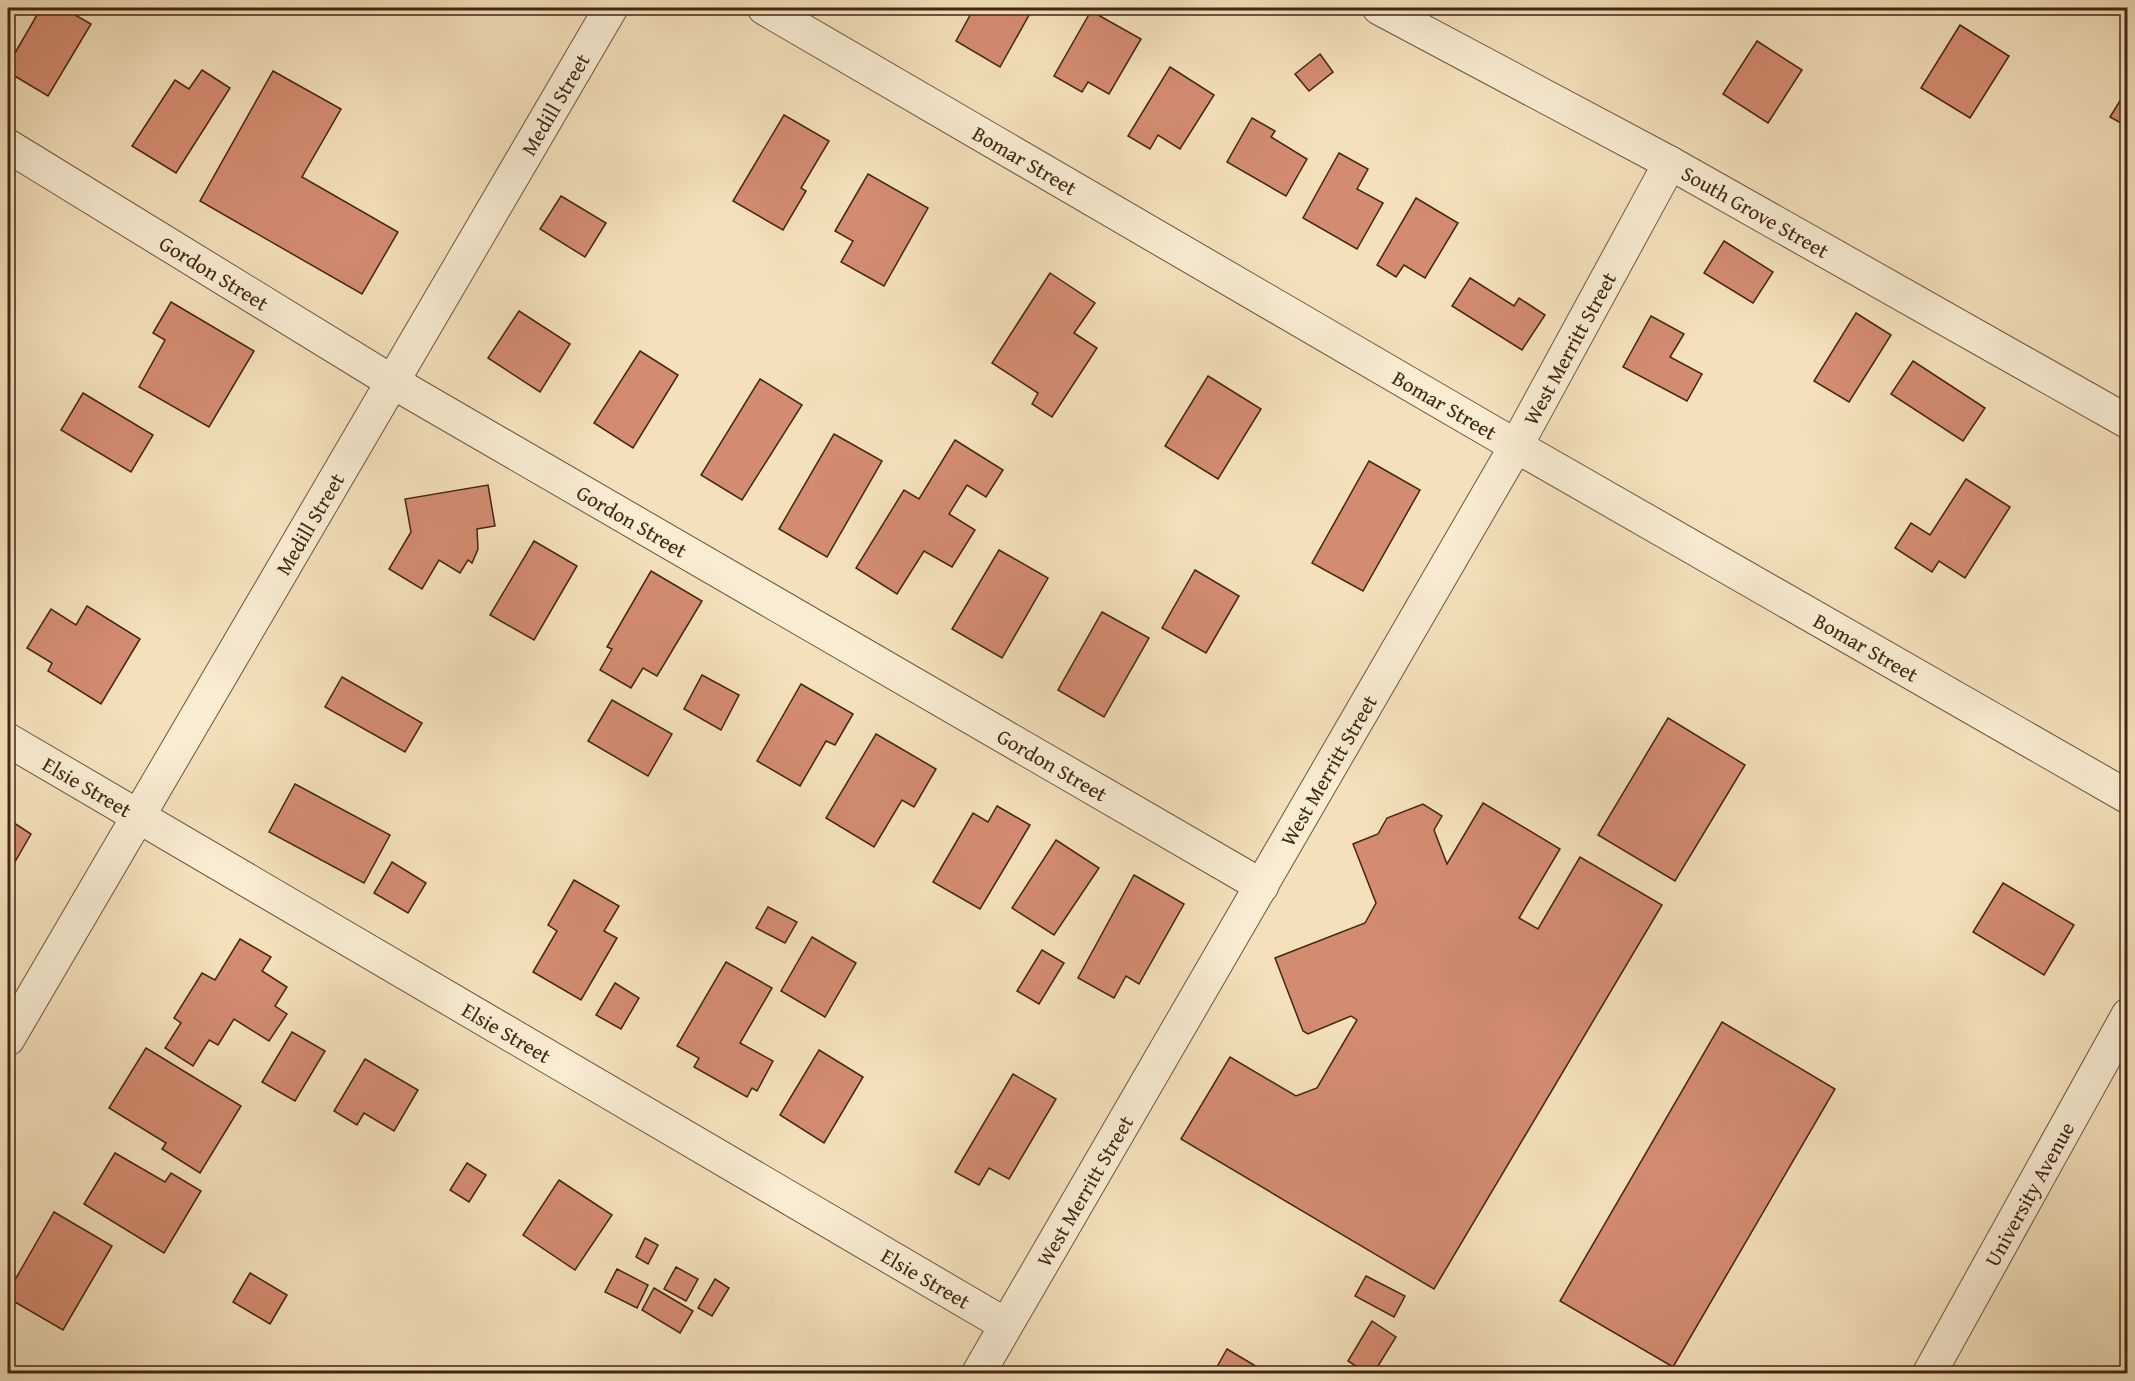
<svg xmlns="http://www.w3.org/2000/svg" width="2135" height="1381" viewBox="0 0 2135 1381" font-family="'Gentium Book Plus',serif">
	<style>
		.building { fill: #d48c71; stroke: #432512; stroke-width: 1.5 }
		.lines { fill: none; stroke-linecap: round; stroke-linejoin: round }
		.minor-casing { stroke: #6f543c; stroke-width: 35 }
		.minor { stroke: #f8ecd3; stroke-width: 33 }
		.labels { text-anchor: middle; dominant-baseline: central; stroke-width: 4.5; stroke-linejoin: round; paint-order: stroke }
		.street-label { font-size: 21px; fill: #432512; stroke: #f8ecd3 }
	</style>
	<rect width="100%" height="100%" fill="#f4e1bb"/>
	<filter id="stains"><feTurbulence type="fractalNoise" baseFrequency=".00333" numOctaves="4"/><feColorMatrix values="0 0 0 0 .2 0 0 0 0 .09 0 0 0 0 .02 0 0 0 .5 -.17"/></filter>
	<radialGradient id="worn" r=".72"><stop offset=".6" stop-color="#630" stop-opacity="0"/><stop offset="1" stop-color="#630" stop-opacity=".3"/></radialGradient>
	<g class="building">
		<polygon points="41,8 63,8 91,24 48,96 8,72 8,65"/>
		<polygon points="974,8 1033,8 1000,67 956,41"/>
		<polygon points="1091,11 1141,39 1109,94 1088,82 1082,92 1054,76"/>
		<polygon points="1960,25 2009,56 1970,118 1921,88"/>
		<polygon points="1757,41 1802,70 1768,123 1723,94"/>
		<polygon points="1320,54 1333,72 1309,91 1295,74"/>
		<polygon points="1170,67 1214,95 1180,149 1158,135 1150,149 1128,136"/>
		<polygon points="202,70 230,88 176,173 132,146 175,80 189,89"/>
		<polygon points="273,71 341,109 302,177 398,232 362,294 200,201"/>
		<polygon points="2126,91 2128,92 2128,127 2110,117"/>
		<polygon points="784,115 829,141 801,188 806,191 783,230 733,201"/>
		<polygon points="1252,118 1275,131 1271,137 1307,159 1286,196 1227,162"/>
		<polygon points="1339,153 1368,169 1357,189 1383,203 1357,249 1303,218"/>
		<polygon points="868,174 928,208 884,286 841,262 853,241 835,231"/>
		<polygon points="561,196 606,223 585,257 540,229"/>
		<polygon points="1416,198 1458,223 1425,278 1404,265 1396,277 1377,265"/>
		<polygon points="1724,241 1773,272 1753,303 1704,273"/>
		<polygon points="1050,273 1095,303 1074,333 1097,348 1052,417 1032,404 1038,393 992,363"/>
		<polygon points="1470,278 1514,306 1519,298 1545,315 1522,350 1452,306"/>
		<polygon points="171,302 254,351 209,427 139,387 165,340 153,333"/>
		<polygon points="519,311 570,344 540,392 488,358"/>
		<polygon points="1856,313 1891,335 1849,402 1814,381"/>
		<polygon points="1651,316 1684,334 1670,357 1702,374 1687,401 1623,367"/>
		<polygon points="640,351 678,375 633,448 594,423"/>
		<polygon points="1913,361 1985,408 1963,441 1891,394"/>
		<polygon points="1208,376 1261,409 1218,479 1165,446"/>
		<polygon points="760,379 802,405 742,500 701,475"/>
		<polygon points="83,393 153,435 131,472 61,430"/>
		<polygon points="834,434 882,461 827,557 779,529"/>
		<polygon points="955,440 1003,470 986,497 967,485 949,514 975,530 952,567 924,551 897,594 856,568 904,490 919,499"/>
		<polygon points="1369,461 1420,490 1363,591 1312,563"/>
		<polygon points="1966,479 2010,507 1965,578 1939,561 1932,572 1895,548 1911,523 1930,535"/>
		<polygon points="488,485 495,526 477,529 478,549 472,563 468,560 460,573 439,560 422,589 389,569 411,532 405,499"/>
		<polygon points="534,541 577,566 534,640 490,615"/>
		<polygon points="999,550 1048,578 1002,658 952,629"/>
		<polygon points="1195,570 1239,596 1206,653 1162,628"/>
		<polygon points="651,571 702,601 657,676 643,668 631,688 600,670 612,649 607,647"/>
		<polygon points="87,606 140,639 101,704 48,671 52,663 27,648 51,609 76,625"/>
		<polygon points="1102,612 1149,638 1104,717 1058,690"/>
		<polygon points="702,675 739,695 721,730 684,709"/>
		<polygon points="342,677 422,723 405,752 325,707"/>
		<polygon points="801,684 853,714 835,745 826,741 800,786 757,761"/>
		<polygon points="612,700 672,734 648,776 588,741"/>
		<polygon points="1668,718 1745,765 1675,881 1598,835"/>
		<polygon points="876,734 936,769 914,807 902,800 874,847 826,818"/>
		<polygon points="295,784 390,835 364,883 269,832"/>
		<polygon points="1483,803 1560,849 1519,918 1538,929 1580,857 1662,905 1434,1289 1181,1139 1230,1057 1296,1096 1317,1088 1357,1020 1351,1016 1308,1034 1303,1031 1275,958 1365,923 1376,903 1353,844 1378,834 1387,818 1423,804 1442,816 1434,830 1447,864"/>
		<polygon points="997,806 1030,825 980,909 933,882 973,813 988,822"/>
		<polygon points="8,819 31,834 8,874"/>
		<polygon points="1056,840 1099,868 1054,935 1012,908"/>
		<polygon points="392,862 426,883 408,913 374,893"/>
		<polygon points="1134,875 1184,904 1139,984 1126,976 1114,998 1078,978"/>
		<polygon points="574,880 619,906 604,931 617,938 581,1000 533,972 557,931 548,925"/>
		<polygon points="2003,883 2074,925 2044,975 1973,932"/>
		<polygon points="768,907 797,922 785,943 756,928"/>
		<polygon points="812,937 856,963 825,1017 781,991"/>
		<polygon points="240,939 271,957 262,971 287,987 275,1006 287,1014 269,1041 234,1019 218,1045 209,1040 193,1066 165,1048 181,1023 174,1018 202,973 215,980"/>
		<polygon points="1042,950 1064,963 1039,1004 1017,991"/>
		<polygon points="726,962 772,988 740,1043 773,1061 757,1091 752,1088 747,1097 694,1067 699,1058 677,1046"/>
		<polygon points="615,983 639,998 621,1029 596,1015"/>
		<polygon points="1722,1022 1835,1089 1673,1367 1560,1301"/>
		<polygon points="292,1032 325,1051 295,1101 262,1082"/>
		<polygon points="146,1048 241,1106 200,1173 162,1149 166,1143 109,1108"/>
		<polygon points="819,1050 863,1077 824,1143 780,1115"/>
		<polygon points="365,1059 418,1090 394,1131 364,1113 357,1125 334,1111"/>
		<polygon points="1013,1074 1056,1099 1009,1179 989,1168 979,1185 955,1172"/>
		<polygon points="115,1153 165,1182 171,1173 201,1191 164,1253 84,1204"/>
		<polygon points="467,1163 486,1175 469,1202 450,1190"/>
		<polygon points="559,1180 612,1215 575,1270 523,1235"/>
		<polygon points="54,1212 112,1246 63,1330 8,1298 8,1292"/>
		<polygon points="645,1238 658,1245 648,1264 636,1257"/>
		<polygon points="676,1267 698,1279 686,1301 664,1289"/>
		<polygon points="617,1269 648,1285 637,1308 605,1292"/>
		<polygon points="250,1273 287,1295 270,1324 233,1302"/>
		<polygon points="1366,1276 1405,1296 1394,1317 1355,1296"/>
		<polygon points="715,1279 729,1288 712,1316 698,1308"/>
		<polygon points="654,1288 693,1311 680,1333 642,1310"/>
		<polygon points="1372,1321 1396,1337 1373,1374 1368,1374 1348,1361"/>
		<polygon points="1227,1349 1269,1374 1213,1374"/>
	</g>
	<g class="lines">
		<g class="minor-casing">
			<g id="minor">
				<path id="s1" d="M764,8L1516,446L2128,797"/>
				<path id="s2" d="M1379,8L1670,163L2128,422"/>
				<path id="s3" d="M8,146L391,381L1262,886"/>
				<path id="s4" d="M8,740L1006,1325"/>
				<path id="s5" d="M8,1039L611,8"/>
				<path id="s6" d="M978,1374L1516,446L1670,163"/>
				<path id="s7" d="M1929,1374L2128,1015"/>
			</g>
		</g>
		<use href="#minor" class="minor"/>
	</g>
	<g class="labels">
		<g class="street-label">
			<text stroke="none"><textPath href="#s5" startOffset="1083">Medill Street</textPath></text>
			<text stroke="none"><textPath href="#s1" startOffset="302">Bomar Street</textPath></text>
			<text stroke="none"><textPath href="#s2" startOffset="428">South Grove Street</textPath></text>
			<text stroke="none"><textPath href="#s3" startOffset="242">Gordon Street</textPath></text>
			<text stroke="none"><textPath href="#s6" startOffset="1184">West Merritt Street</textPath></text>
			<text stroke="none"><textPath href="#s1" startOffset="788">Bomar Street</textPath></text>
			<text stroke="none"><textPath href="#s3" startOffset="728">Gordon Street</textPath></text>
			<text stroke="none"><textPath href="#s5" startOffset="597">Medill Street</textPath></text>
			<text stroke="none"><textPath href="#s1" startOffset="1274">Bomar Street</textPath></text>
			<text stroke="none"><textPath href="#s3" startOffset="1214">Gordon Street</textPath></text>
			<text stroke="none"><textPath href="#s6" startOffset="698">West Merritt Street</textPath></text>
			<text stroke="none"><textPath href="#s4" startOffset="92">Elsie Street</textPath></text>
			<text stroke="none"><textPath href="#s4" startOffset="578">Elsie Street</textPath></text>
			<text stroke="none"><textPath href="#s6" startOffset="212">West Merritt Street</textPath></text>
			<text stroke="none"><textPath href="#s7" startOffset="206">University Avenue</textPath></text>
			<text stroke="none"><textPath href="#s4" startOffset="1064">Elsie Street</textPath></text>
		</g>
	</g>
	<rect width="2135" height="1381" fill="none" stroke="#f4e1bb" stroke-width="30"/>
	<rect x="9" y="9" width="2117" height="1363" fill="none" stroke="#432512" stroke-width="3"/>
	<rect x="15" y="15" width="2105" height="1351" fill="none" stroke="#432512" stroke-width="1.5"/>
	<rect width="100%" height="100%" filter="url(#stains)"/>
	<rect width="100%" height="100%" fill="url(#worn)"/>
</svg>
